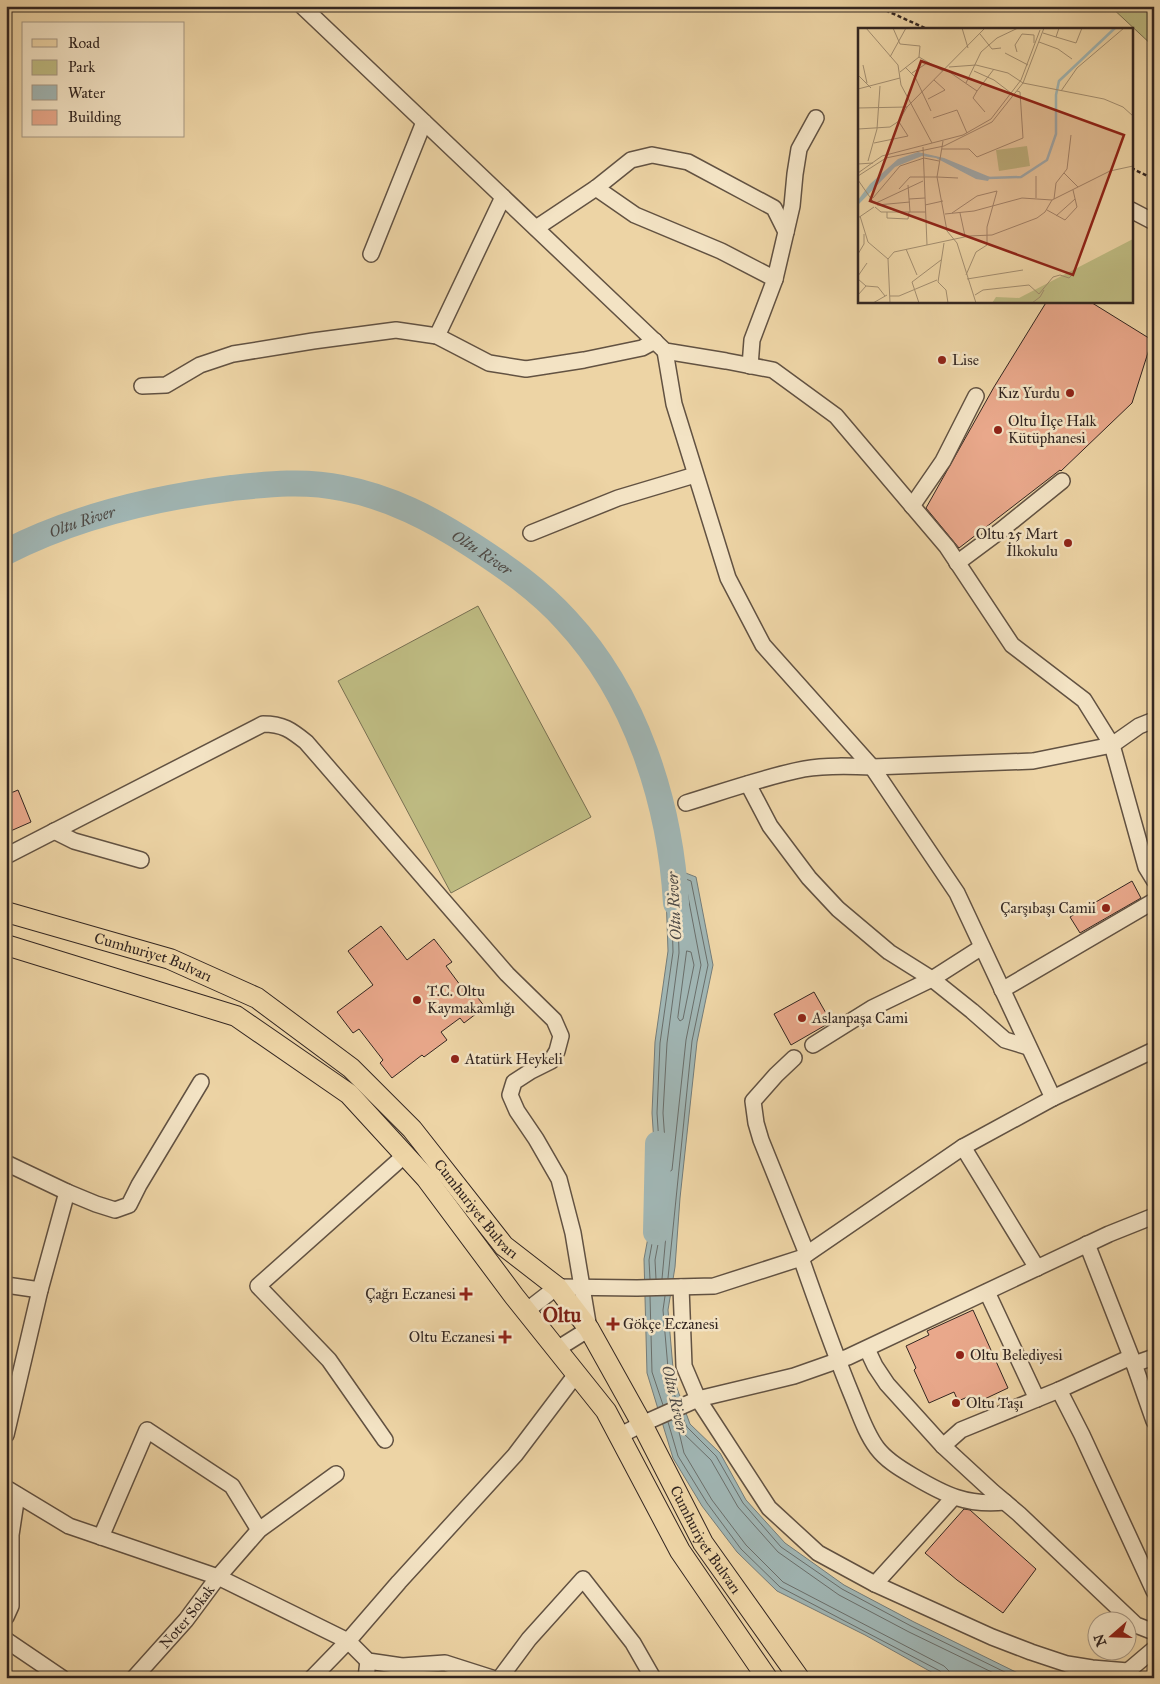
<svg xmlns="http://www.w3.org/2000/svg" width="1160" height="1684" viewBox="0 0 1160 1684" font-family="'IM FELL Great Primer',serif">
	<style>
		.green { fill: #bebb82; stroke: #787052 }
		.water { fill: #a0b5b3; stroke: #747c79 }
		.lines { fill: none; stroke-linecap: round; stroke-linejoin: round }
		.shore { stroke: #6a6e6a; stroke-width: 1 }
		.river { stroke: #a0b5b3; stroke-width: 26 }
		.building { fill: #e9a88b; stroke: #332621 }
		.minor-casing { stroke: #625242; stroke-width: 18 }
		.major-casing { stroke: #332621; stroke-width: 22 }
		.path { stroke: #332621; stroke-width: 2.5; stroke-dasharray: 4 2.5; stroke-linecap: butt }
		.minor { stroke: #f3e3c4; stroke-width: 15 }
		.major { stroke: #edd4a5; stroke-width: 20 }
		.poi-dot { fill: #8f2418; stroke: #f3e3c4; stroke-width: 2 }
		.labels { text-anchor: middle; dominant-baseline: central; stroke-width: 5; stroke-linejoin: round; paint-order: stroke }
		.poi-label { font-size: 15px; fill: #332621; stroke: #f3e3c4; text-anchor: start }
		.street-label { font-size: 15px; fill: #332621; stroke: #f3e3c4 }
		.water-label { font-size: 16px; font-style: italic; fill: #4e4a46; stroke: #f3e3c4 }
		.district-label { font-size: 20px; font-weight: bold; fill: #7a1f14; stroke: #f3e3c4 }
		.inset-river { fill: none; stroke: #a0b5b3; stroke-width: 2.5 }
		.inset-road { fill: none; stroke: #a38e70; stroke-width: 1 }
		.view { fill: #8f2418; fill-opacity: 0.15; stroke: #8f2418; stroke-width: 2.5 }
		.inset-edge { fill: none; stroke: #332621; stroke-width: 2.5 }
	</style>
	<rect width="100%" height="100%" fill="#edd4a5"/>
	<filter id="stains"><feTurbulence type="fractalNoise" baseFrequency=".004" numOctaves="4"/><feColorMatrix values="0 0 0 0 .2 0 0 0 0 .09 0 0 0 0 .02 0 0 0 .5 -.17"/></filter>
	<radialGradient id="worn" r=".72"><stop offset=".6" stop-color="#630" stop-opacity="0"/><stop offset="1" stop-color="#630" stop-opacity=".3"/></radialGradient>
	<g class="green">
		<polygon points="1110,6 1154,6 1154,47"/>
		<polygon points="478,606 591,817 451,893 338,681"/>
	</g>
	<polygon class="water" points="665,865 696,877 713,965 697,1042 680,1198 675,1267 668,1310 674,1380 690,1424 720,1453 746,1500 785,1543 844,1585 914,1622 1028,1678 942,1678 865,1635 777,1591 737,1552 702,1506 673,1458 647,1373 644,1259 657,1189 652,1113 655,1042 668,951"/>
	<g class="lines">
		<g class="shore">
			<polygon points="680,883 686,886 701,965 686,1040 672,1170 669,1172 667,1170 663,1113 667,1043 679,953 677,885"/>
			<polygon points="687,951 691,952 694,965 683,1019 680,1021 678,1018"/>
			<polyline points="650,1279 649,1260 662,1189 657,1113 660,1043 673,952 671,876 673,874 691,881 708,965 692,1041 668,1278"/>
			<polyline points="656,1279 655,1260 662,1223 665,1221 667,1224 662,1279"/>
			<polyline points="650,1296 652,1372 663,1405"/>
			<polyline points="665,1296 663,1310 669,1380 676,1399"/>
			<polyline points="682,1416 687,1427 716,1456 743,1503 781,1547 842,1589 911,1626 1017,1678"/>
			<polyline points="668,1422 678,1456 707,1503 741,1549 780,1587 940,1671 944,1678"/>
			<polyline points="950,1678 949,1671 944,1666 783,1582 746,1545 712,1500 684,1453 679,1432 682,1432 711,1460 738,1507 778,1552 839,1595 909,1632 1004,1678"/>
		</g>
		<g class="river">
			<path id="s1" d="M6,552C76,516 154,498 232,488C269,484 305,480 342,488C390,497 432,519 472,545C506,567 539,590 566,620C636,695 670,802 676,903"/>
			<polyline points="656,1232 658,1144"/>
		</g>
	</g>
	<g class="building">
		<polygon points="1047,301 1089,301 1152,340 1132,403 1061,471 1060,470 959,548 926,508 994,387"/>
		<polygon points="18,790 31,822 6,833 6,795"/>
		<polygon points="1132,881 1141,898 1080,933 1070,917"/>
		<polygon points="381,926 407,960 434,939 452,962 446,966 466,993 471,989 485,1007 464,1023 460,1018 441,1032 447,1040 424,1057 422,1055 392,1078 380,1063 383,1060 359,1029 353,1033 337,1012 373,985 348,951"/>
		<polygon points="814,992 831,1022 791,1045 774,1014"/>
		<polygon points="973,1310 1008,1388 974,1404 970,1396 958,1401 954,1392 929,1403 914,1370 916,1368 906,1346 929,1335 927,1331"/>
		<polygon points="964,1509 970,1510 1036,1569 1003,1613 957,1580 925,1553"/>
	</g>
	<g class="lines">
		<g class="minor-casing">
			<g id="minor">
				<polyline points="302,6 665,351 726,361 773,370 836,416 947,547 1012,645 1084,700 1112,745 1146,867 1154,880"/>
				<polyline points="596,188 635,215 721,251 775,279"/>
				<polyline points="1131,210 1154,222"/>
				<polyline points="536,228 596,188 631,160 652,155 688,162 774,208 786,232 775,279 752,340 750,366"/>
				<polyline points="786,232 792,206 795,174 799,149 816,118"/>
				<polyline points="371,254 424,122"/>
				<polyline points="437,336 503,197"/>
				<polyline points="665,351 674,404 728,578 763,645 872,767 957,893 1053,1098"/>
				<polyline points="142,386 166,385 200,365 233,354 313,341 396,330 437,336 489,363 526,369 584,360 642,348 655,341"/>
				<polyline points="912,506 943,461 976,396"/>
				<polyline points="531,533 618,498 695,475"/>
				<polyline points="957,563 1000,531 1062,481"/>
				<polyline points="748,784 770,826 809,878 838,909 889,952 932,979 972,1011 1005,1040 1028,1047"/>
				<path d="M686,803C725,791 764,777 804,769C826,765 850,766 872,767L1033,761L1112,745L1139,726L1154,720"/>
				<polyline points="54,831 74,841 141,860"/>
				<path d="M6,856L263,724C283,724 291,730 306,742L507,974L554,1020L561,1036L557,1051L551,1061L531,1071L514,1082L510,1095L517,1111L536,1139L559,1179L573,1233L589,1329L557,1349"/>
				<polyline points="1002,990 1154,901"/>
				<polyline points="813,1045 872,1008 932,979 982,947"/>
				<polyline points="794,1058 776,1075 753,1101 756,1123 761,1140 807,1254"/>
				<polyline points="963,1147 1037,1268"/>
				<polyline points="6,1163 67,1192 40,1290 6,1435"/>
				<polyline points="67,1192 96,1204 115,1210 129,1205 139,1185 201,1082"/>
				<polyline points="1087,1244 1134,1364 1154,1421"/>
				<path d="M801,1258C817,1303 833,1349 851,1393C859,1412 865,1432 877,1448C886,1460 899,1468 913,1476C945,1495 967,1506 1005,1502"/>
				<polyline points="6,1285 40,1290"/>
				<polyline points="681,1287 684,1366 698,1399 769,1508 818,1553 875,1584 992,1637 1031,1652 1067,1664 1092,1668 1128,1671"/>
				<polyline points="987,1292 1037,1399"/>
				<polyline points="526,1311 557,1287 637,1288 714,1286 801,1258 963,1147 1053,1098 1154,1050"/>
				<polyline points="867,1349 875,1366 887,1384 943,1446 993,1492 1019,1514 1136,1625 1154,1632"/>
				<polyline points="1134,1364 1154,1357"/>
				<polyline points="1059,1390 1082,1435 1154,1591"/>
				<polyline points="619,1436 642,1424 698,1399 794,1376 848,1357 1109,1234 1154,1216"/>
				<polyline points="385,1440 329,1360 258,1286 405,1155"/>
				<polyline points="943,1446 961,1430 1059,1390 1131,1357"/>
				<polyline points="6,1488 69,1526 218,1577 348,1641 368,1661 402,1666 445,1663 492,1678"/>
				<polyline points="101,1537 147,1430 232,1486 259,1530"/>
				<polyline points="875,1584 953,1498"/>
				<polyline points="6,1617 11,1606 11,1535 17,1495"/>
				<polyline points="6,1640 62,1678"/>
				<path id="s2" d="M134,1678L186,1620L218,1577L259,1530L336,1474"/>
				<polyline points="312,1678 348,1641 399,1582 515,1455 577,1373"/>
				<polyline points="366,1678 368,1661"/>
				<polyline points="500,1678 529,1639 583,1579 633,1643 653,1678"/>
				<polyline points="1123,1678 1128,1671 1154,1649"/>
			</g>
		</g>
		<g class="major-casing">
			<g id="major">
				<path id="s3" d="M6,912L170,959L257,998L351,1068L412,1129L504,1246L557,1287L589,1329L642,1424L703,1543L799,1678"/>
				<polyline points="6,945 236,1016 349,1094 426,1178 514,1296 606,1411 680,1551 767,1678"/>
			</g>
		</g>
		<g class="path">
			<polyline points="881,6 885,10 927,29"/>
			<polyline points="1131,168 1154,179"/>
		</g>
		<use href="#minor" class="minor"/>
		<use href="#major" class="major"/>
	</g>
	<g class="poi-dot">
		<circle cx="942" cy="360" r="5"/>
		<circle cx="1070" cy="393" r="5"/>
		<circle cx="998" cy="430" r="5"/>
		<circle cx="1068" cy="543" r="5"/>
		<circle cx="1106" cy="908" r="5"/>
		<circle cx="417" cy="1000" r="5"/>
		<circle cx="802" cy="1018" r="5"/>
		<circle cx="455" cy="1059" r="5"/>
		<path d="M463.5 1286.5h5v5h5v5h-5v5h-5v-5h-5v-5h5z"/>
		<path d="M610.5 1316.5h5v5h5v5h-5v5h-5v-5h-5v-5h5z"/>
		<path d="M502.5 1329.5h5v5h5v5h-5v5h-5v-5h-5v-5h5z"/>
		<circle cx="960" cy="1355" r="5"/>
		<circle cx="956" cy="1403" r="5"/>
	</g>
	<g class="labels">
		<g class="poi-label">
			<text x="952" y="360">Lise</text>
			<text x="1060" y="393" text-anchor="end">Kız Yurdu</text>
			<text x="1008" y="421">Oltu İlçe Halk<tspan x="1008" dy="17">Kütüphanesi</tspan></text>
			<text x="1058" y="534" text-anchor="end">Oltu 25 Mart<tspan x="1058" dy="17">İlkokulu</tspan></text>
			<text x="1096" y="908" text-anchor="end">Çarşıbaşı Camii</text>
			<text x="427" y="991">T.C. Oltu<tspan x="427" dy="17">Kaymakamlığı</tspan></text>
			<text x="812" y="1018">Aslanpaşa Cami</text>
			<text x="465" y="1059">Atatürk Heykeli</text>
			<text x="456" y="1294" text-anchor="end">Çağrı Eczanesi</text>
			<text x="623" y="1324">Gökçe Eczanesi</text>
			<text x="495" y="1337" text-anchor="end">Oltu Eczanesi</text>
			<text x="970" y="1355">Oltu Belediyesi</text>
			<text x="966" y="1403">Oltu Taşı</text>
		</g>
		<g class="street-label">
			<text stroke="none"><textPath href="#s3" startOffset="154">Cumhuriyet Bulvarı</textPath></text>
			<text stroke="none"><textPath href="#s3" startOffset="572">Cumhuriyet Bulvarı</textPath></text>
			<text stroke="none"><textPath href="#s3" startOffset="979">Cumhuriyet Bulvarı</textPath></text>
			<text stroke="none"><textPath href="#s2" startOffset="81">Noter Sokak</textPath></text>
		</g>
		<g class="water-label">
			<text stroke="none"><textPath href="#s1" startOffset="82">Oltu River</textPath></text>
			<text stroke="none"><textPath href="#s1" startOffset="502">Oltu River</textPath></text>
			<text transform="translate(674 906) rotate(-93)">Oltu River</text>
			<text transform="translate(675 1399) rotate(77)">Oltu River</text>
		</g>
		<g class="district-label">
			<text x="562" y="1315">Oltu</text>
		</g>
	</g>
	<g transform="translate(858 28)">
		<rect width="275" height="275" fill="#edd4a5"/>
		<path d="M169,118L172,138L141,143L138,122ZM275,211V275H134L138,269L161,270Z" fill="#bebb82"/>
		<path d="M60,124L86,130L132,149L130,153L118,151L78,130L64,128L37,139L0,177V172L12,156L40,131Z" fill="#a0b5b3"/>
		<path class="inset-river" d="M130,150L163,149L189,132L198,106V67L201,53L257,0"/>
		<path class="inset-road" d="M8,0L40,37L43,57L74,115M35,0L42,16L62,18L61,29M104,0L110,20M185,5L198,9L201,0M122,6L134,21L143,20M198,9L218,15L224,0M181,14L200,21L214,31M159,24L157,17L164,6L176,7V15M147,25L170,37M32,29L48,0M5,37L9,55M47,39L57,49L73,83M91,39L118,37L150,45L165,55L246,71L265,79L275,88M87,41L119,63L136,41M116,43L136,52L153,65M42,44L61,29L85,43M54,45L69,35M0,47L13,60M108,55L123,24L139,10L160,0M0,61L42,50M119,63L115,70L127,84M203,63L219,40L266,0M70,71L87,62L76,52M0,80L49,79M75,90L99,82L109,105M0,101L32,99L41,93L49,79L127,0M85,113L79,149L89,203L99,215L118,275M16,115L50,108L41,94M65,119L69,217M84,121H111L119,129L165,110L162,64L159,63M10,133L19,101L22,58M0,136L15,135M0,145L24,128L105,107L133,91L163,52L182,2M206,145L220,159M0,148L28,130L86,118L134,94L165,55L186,0M79,149L100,150M0,152L16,175M50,157L52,184M41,161L52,149H79M15,170L42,138L66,130L81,133M178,170V148M51,171L67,170M196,171L198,155L209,141L213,107M18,175L65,153M19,177L52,174M67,177L85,173M17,179L23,184H68M189,182L207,192L219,179L215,162M29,184V190L50,191L51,184M94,185L119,168L139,163L129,199V217L118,224L108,247M102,185L107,208M87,186L116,183L164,170L194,172M2,188L10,214L30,231M198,188L217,171M0,190L16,179M86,215L80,254L88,262L90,275M48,221L59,247M0,226L6,216V206M0,248L9,235M0,251L8,258L0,267M109,251L165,242M8,258L20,259L27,268M117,267L125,262L171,257L181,266L195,249L202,247L211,250L217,244M32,268H41L79,252M15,275L29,267M32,275L30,231L36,224L111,208L134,207L179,190L187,184L194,172L252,143L275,138M61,275L54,254L83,232M174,275L182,269L186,262"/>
		<path class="view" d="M63,33L266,107L215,247L12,173Z"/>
		<rect width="275" height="275" class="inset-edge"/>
	</g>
	<rect width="1160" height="1684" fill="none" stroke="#edd4a5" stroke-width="25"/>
	<rect x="8" y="8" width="1145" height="1669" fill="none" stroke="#332621" stroke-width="2.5"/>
	<rect x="12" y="12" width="1135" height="1659" fill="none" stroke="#332621"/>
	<rect x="22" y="22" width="162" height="115" fill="#f3e3c4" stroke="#a69783"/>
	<rect x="32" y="39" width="25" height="8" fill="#edd4a5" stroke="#a69783"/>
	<text x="68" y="48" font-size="15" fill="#332621">Road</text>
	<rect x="32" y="60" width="25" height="15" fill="#bebb82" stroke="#a69783"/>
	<text x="68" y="72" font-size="15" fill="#332621">Park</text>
	<rect x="32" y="85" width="25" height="15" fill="#a0b5b3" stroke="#a69783"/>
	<text x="68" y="98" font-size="15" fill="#332621">Water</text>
	<rect x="32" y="110" width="25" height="15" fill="#e9a88b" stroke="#a69783"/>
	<text x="68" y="122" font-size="15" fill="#332621">Building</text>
	<g transform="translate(1112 1636) rotate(250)"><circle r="24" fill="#f3e3c4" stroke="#a69783"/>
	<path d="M0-4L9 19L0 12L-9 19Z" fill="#8f2418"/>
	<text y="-8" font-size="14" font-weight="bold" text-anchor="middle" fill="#332621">N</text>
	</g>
	<rect width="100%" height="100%" filter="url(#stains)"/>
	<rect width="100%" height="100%" fill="url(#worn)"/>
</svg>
